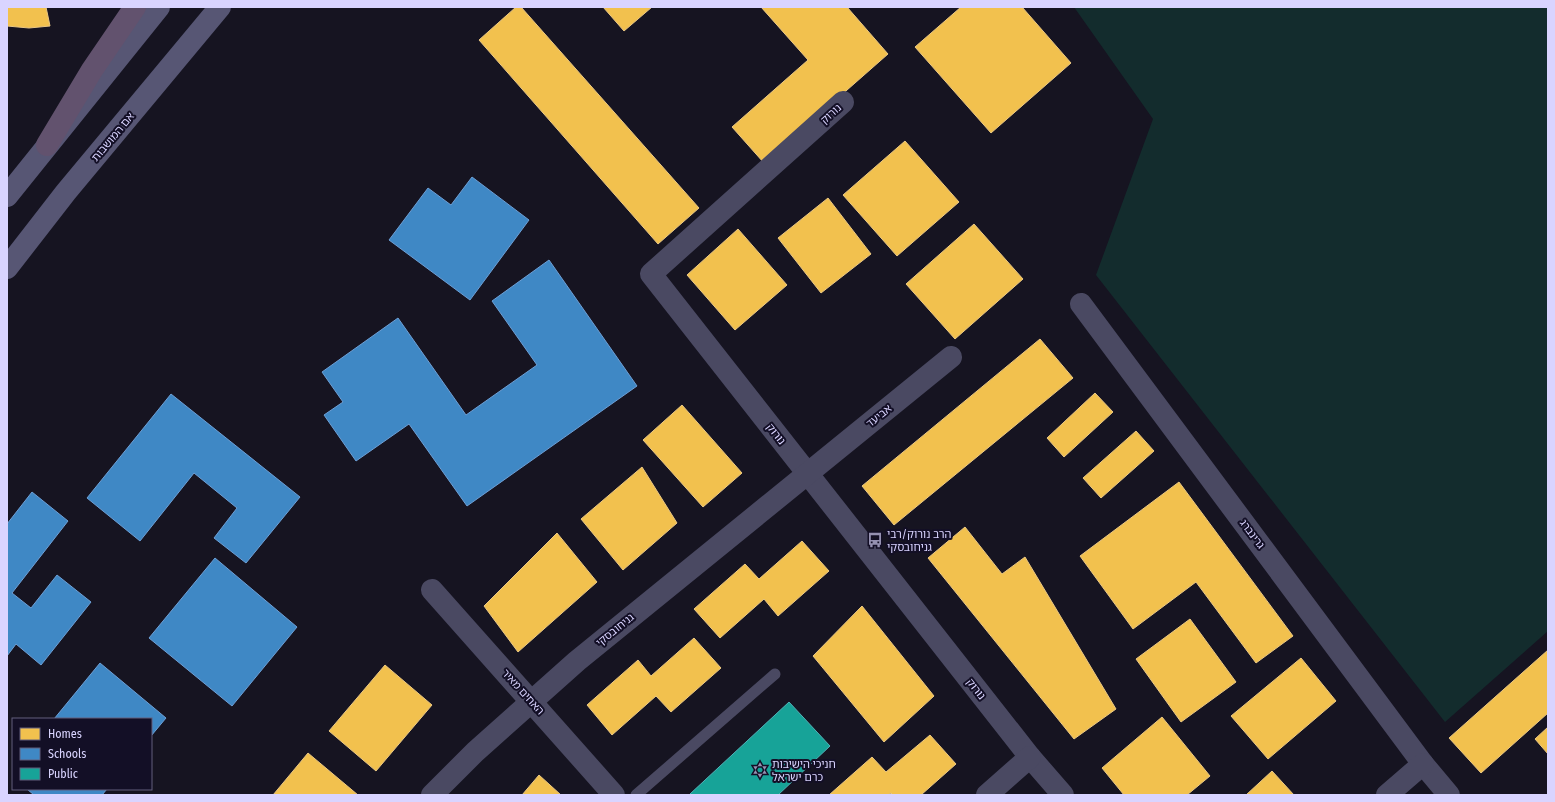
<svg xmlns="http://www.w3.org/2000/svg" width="1555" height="802" viewBox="0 0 1555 802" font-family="'Fira Sans Condensed','Noto Sans Hebrew',sans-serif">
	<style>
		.green { fill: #132c2d }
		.homes { fill: #f2c14e; stroke: #eac783 }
		.schools { fill: #3f88c5; stroke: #6d9fd6 }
		.public { fill: #17a398; stroke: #51b2b7 }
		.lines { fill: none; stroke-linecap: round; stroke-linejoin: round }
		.service { stroke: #4a4962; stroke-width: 11 }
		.minor { stroke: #4a4962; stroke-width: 22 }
		.secondary { stroke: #575674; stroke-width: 22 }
		.trunk { stroke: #62526e; stroke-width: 22 }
		.labels { text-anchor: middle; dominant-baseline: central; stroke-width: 4; stroke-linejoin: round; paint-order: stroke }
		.street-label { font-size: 11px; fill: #d9d4ff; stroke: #130f26 }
		.poi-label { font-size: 11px; fill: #d9d4ff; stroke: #130f26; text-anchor: start }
	</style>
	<rect width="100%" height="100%" fill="#161421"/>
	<polygon class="green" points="1074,7 1548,7 1548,631 1445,722 1096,275 1153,119"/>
	<g class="homes">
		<polygon points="7,7 46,7 50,26 29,28 7,26"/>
		<polygon points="516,7 521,7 699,208 658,244 479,40"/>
		<polygon points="603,7 652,7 624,31"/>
		<polygon points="761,7 847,7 888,54 764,163 732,127 808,60"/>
		<polygon points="961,7 1022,7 1071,63 991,133 915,47"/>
		<polygon points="905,141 959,202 897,256 843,195"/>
		<polygon points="828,198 871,254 821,293 778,238"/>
		<polygon points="974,224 1023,279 955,339 906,284"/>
		<polygon points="738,229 787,285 735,330 687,275"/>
		<polygon points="1040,339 1073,378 894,525 862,486"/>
		<polygon points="1095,393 1113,412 1064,457 1047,438"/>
		<polygon points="682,405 742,473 703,507 643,440"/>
		<polygon points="1136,431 1154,451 1101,498 1083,478"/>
		<polygon points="642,467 677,523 623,570 581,519"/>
		<polygon points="1179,482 1293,636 1256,663 1196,582 1133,629 1080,556"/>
		<polygon points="965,527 1002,574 1025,557 1116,709 1074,739 928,558"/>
		<polygon points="557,533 597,582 518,652 484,606"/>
		<polygon points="802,541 829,571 778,616 764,599 720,638 694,609 745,564 759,579"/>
		<polygon points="862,606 934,696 884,742 813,656"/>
		<polygon points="1190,619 1236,682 1181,722 1136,659"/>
		<polygon points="694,638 721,668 671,712 656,696 612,735 587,705 638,660 651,676"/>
		<polygon points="1548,650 1548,713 1481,773 1449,738"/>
		<polygon points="1301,658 1336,701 1268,759 1231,716"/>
		<polygon points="385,665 432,705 376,771 329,731"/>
		<polygon points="1162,717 1210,776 1187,795 1124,795 1102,768"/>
		<polygon points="1548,727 1548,754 1535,739"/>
		<polygon points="930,735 956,764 921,795 893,795 891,793 888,795 829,795 872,757 886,772"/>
		<polygon points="308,753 358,795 273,795"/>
		<polygon points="1272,771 1294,795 1246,795"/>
		<polygon points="539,775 561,795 522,795"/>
	</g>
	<g class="schools">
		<polygon points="472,177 529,220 470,300 389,240 428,188 451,205"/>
		<polygon points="549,260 637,386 467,506 409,424 356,461 324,415 343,402 322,372 398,318 466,415 537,365 492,301"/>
		<polygon points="171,394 300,497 246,563 214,538 237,508 194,473 140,541 87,498"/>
		<polygon points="32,492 68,521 12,593 31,608 57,575 91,602 41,665 16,644 7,656 7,524"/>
		<polygon points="215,558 297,627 232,706 149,638"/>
		<polygon points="100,663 166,718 151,736 151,719 54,719"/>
		<polygon points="27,789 107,789 102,795 34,795"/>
	</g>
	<polygon class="public" points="789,702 830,746 778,795 691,795 690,794"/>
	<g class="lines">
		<polyline class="service" points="636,795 775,674"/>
		<g class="minor">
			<polyline points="843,102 651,274 1030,757 1063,795"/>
			<polyline points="1081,304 1423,764 1449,795"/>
			<polyline points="432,590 614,795"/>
			<polyline points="432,795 475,752 577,661 951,357"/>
			<polyline points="987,795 1030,757"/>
			<polyline points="1387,795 1423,764"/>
		</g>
		<g class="secondary">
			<polyline points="7,196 159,7"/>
			<polyline points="7,268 66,192 220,7"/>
		</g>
		<polyline class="trunk" points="47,145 92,70 135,7"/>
	</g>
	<defs>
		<g id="bus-bare" transform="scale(1.2)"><path d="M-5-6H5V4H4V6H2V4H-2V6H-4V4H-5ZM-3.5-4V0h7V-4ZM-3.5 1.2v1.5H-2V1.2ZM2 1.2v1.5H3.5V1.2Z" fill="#9591b1" stroke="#130f26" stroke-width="2.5" paint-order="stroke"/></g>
		<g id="synagogue-bare" transform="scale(1.2)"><path d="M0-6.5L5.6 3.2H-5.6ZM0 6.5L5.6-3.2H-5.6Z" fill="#9591b1" stroke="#130f26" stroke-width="2.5" paint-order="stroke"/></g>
	</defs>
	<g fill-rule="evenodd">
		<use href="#bus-bare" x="875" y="540"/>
		<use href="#synagogue-bare" x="760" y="770"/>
	</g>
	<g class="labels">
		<g class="street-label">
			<text transform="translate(831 114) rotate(-42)">נורוק</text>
			<text transform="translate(113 137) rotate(-50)">אם המושבות</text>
			<text transform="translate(879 416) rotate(-39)">אביעד</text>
			<text transform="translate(776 434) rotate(52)">נורוק</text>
			<text transform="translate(1252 534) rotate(53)">גרינברג</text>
			<text transform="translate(615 630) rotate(-39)">גניחובסקי</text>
			<text transform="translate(976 689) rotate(52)">נורוק</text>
			<text transform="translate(523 692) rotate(48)">האחים מאיר</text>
		</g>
		<g class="poi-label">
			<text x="887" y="534">הרב נורוק/רבי<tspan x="887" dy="13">גניחובסקי</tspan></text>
			<text x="772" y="764">חניכי הישיבות<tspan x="772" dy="13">כרם ישראל</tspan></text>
		</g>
	</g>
	<rect width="1555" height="802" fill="none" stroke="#d9d4ff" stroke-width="16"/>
	<rect x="12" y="718" width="140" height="72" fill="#130f26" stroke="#625e7d"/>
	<rect x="20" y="728" width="20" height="12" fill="#f2c14e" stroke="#625e7d"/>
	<text x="48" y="738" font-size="12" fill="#d9d4ff">Homes</text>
	<rect x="20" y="748" width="20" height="12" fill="#3f88c5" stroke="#625e7d"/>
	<text x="48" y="758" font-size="12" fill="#d9d4ff">Schools</text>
	<rect x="20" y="768" width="20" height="12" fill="#17a398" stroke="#625e7d"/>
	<text x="48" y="778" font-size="12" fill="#d9d4ff">Public</text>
</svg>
